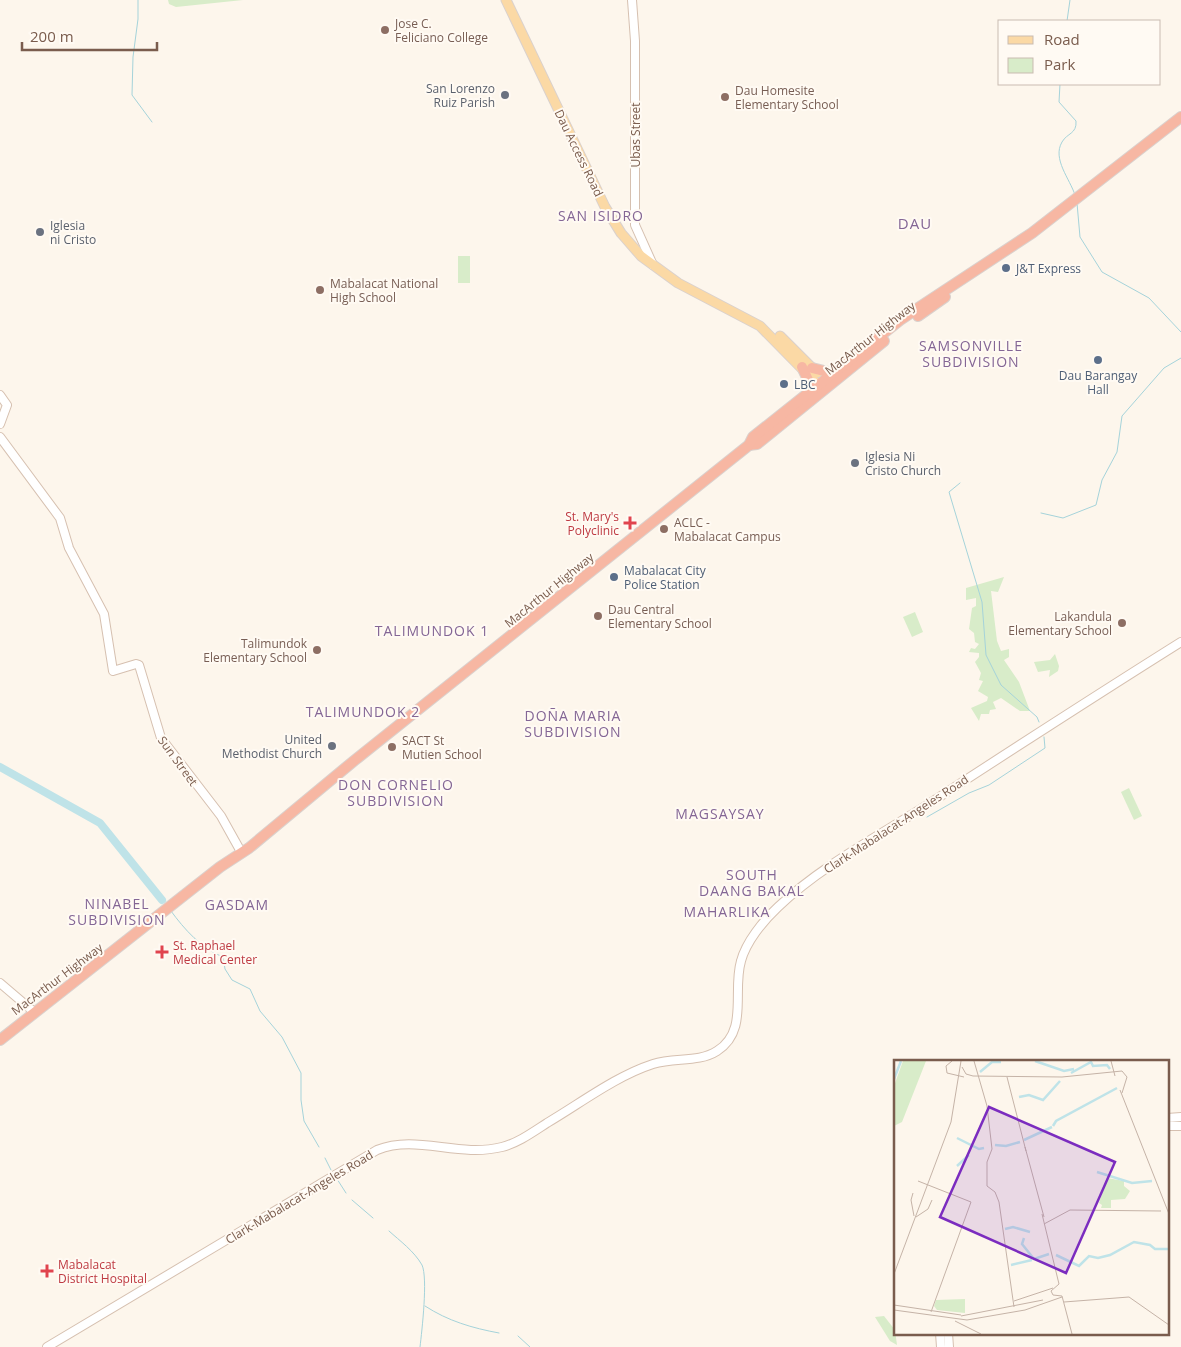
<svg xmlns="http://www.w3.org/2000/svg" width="1181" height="1347" viewBox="0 0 1181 1347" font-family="'Open Sans',sans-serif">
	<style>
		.green { fill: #d8ecc9 }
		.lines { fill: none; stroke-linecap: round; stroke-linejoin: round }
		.stream { stroke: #a5d3da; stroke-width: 1 }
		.river { stroke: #bfe3e8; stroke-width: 8 }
		.secondary-casing { stroke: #d6c0b0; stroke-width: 10 }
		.primary-casing { stroke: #dad1cd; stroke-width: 11 }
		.highway-casing { stroke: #dad1cd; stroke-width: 12 }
		.secondary { stroke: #fff; stroke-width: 8 }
		.primary { stroke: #fbd9a5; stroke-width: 9 }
		.highway { stroke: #f7b7a3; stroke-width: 10 }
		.education-dot { fill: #8d6e63; stroke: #fffaf3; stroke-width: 2 }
		.worship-dot { fill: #6b7280; stroke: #fffaf3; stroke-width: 2 }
		.service-dot { fill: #5c6f8a; stroke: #fffaf3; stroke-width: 2 }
		.health-dot { fill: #e0444e; stroke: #fffaf3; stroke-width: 2 }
		.labels { text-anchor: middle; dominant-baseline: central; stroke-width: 4; stroke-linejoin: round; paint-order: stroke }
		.education-label { font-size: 12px; fill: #785e54; stroke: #fffaf3; text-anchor: start }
		.worship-label { font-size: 12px; fill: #5b616d; stroke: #fffaf3; text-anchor: end }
		.street-label { font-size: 12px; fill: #7a5c4d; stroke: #fffaf3 }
		.service-label { font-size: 12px; fill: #4e5e75; stroke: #fffaf3; text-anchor: start }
		.health-label { font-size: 12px; fill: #be3a42; stroke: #fffaf3; text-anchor: start }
		.neighbourhood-label { font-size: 14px; letter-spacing: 1px; fill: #846695; stroke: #fffaf3 }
		.quarter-label { font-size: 15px; letter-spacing: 1px; fill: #846695; stroke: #fffaf3 }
		.inset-river { fill: none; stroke: #bfe3e8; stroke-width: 2.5 }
		.inset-road { fill: none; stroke: #c5b3a7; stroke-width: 1 }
		.view { fill: #7b2cbf; fill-opacity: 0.15; stroke: #7b2cbf; stroke-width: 2.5 }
		.inset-edge { fill: none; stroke: #7a5c4d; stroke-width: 2.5 }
	</style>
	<rect width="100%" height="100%" fill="#fdf6ec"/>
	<g class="green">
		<polygon points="168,0 243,0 176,7 169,4"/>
		<rect x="458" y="256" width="12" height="27"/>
		<polygon points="1004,577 998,592 991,591 997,641 1001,651 1009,649 1009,657 1004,660 1019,682 1030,711 1020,711 1001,698 993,702 996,709 990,710 989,714 981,714 979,721 971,708 987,701 988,697 978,691 983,681 979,680 981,673 975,662 979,657 979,653 969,652 971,648 975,649 979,644 975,642 974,633 969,629 972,608 976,606 976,598 966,600 966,588"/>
		<polygon points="915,612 923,632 912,637 903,617"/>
		<polygon points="1055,654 1059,666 1058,671 1049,677 1050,670 1038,672 1034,662 1050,660"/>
		<polygon points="1129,788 1142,816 1134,820 1121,792"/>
		<polygon points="884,1316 895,1330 897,1345 890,1341 875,1317"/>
	</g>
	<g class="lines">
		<g class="stream">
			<polyline points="138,0 138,19 133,57 132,95 152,122"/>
			<polyline points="1067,21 1070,0"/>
			<path d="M1060,84L1059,102L1076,121C1077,134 1067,133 1062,142C1052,159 1070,179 1075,195"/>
			<polyline points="1077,203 1080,237 1102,272 1149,298 1181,332"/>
			<polyline points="960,483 949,492 982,602 986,655 1001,685 1037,717 1039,722"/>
			<polyline points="1041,513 1063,518 1096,505 1102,480 1117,452 1122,416 1164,368 1181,358"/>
			<polyline points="927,817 969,793 989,785 1045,748 1044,737"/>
			<path d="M171,911C184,929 202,949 223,957L225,969L232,980L250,989L260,1011L282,1037L301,1073V1100L304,1121L319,1147"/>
			<polyline points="325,1158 331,1170"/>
			<polyline points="337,1179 346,1193"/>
			<polyline points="352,1200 373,1218"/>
			<path d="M389,1231C400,1241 414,1251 422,1265C428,1278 422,1330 420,1347"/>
			<path d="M425,1306C448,1321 472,1328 499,1333"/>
			<polyline points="518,1336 530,1347"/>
		</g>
		<polyline class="river" points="0,767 100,823 162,900"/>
		<g class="secondary-casing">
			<g id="secondary">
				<polyline points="632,0 635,41 635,225 653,265"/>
				<polyline points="0,395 7,405 0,424"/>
				<polyline points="0,437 60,518 69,548 104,614 113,671 136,664 139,665 161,738 221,816 240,850"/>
				<polyline points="0,983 34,1012"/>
				<polyline points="1167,1118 1181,1117"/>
				<polyline points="1167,1126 1181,1126"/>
				<polyline points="940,1333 941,1347"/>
				<polyline points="948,1333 949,1347"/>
				<path d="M47,1347L377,1150C417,1134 457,1158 502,1147C518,1143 533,1132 547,1123C581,1103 616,1076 653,1064C675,1057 698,1063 717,1051C749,1031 732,991 741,961C746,942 763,921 778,907C820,867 875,838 924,807C1010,751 1095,696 1181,642"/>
			</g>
		</g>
		<g class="primary-casing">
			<g id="primary">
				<polyline points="506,0 605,207 621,233 641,256 678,283 760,326 822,389"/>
				<polyline points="780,336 817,373"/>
			</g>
		</g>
		<g class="highway-casing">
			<g id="highway">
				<polyline points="918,316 945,297"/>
				<polyline points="802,367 809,382 808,393"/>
				<polyline points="812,368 832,373"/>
				<polyline points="749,445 757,444 884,341"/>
				<polyline points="0,1040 220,867 249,848 355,760 749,445 753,437 900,320 1032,233 1181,117"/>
			</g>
		</g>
		<use href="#secondary" class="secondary"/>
		<use href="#primary" class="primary"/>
		<use href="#highway" class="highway"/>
	</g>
	<g class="education-dot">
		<circle cx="385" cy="30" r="5"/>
		<circle cx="725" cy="97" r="5"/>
		<circle cx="320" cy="290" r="5"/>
		<circle cx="664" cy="529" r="5"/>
		<circle cx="598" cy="616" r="5"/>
		<circle cx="1122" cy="623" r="5"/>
		<circle cx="317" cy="650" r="5"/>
		<circle cx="392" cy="747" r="5"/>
	</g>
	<g class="worship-dot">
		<circle cx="505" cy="95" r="5"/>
		<circle cx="40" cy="232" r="5"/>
		<circle cx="855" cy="463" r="5"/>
		<circle cx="332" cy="746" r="5"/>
	</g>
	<g class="service-dot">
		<circle cx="1006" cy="268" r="5"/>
		<circle cx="1098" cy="360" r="5"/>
		<circle cx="784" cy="384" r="5"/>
		<circle cx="614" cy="577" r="5"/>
	</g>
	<g class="health-dot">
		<path d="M627.5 515.5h5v5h5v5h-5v5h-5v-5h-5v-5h5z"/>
		<path d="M159.5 944.5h5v5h5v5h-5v5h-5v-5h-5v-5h5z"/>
		<path d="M44.5 1263.5h5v5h5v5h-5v5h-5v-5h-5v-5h5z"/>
	</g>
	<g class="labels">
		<g class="education-label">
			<text x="395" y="23">Jose C.<tspan x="395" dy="14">Feliciano College</tspan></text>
			<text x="735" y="90">Dau Homesite<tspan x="735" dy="14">Elementary School</tspan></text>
			<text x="330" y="283">Mabalacat National<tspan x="330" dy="14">High School</tspan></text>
			<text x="674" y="522">ACLC -<tspan x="674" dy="14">Mabalacat Campus</tspan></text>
			<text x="608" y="609">Dau Central<tspan x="608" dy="14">Elementary School</tspan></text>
			<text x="1112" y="616" text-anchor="end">Lakandula<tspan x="1112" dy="14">Elementary School</tspan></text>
			<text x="307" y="643" text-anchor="end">Talimundok<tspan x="307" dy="14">Elementary School</tspan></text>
			<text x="402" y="740">SACT St<tspan x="402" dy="14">Mutien School</tspan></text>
		</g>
		<g class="worship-label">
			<text x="495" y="88">San Lorenzo<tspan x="495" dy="14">Ruiz Parish</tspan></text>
			<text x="50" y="225" text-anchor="start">Iglesia<tspan x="50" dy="14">ni Cristo</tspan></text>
			<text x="865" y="456" text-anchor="start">Iglesia Ni<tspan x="865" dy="14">Cristo Church</tspan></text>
			<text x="322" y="739">United<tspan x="322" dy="14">Methodist Church</tspan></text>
		</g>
		<g class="street-label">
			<text transform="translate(635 135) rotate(-90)">Ubas Street</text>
			<text transform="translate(579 153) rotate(64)">Dau Access Road</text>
			<text transform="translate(870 338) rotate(-38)">MacArthur Highway</text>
			<text transform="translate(549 590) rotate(-39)">MacArthur Highway</text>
			<text transform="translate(178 761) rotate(54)">Sun Street</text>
			<text transform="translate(896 824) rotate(-33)">Clark-Mabalacat-Angeles Road</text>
			<text transform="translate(57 979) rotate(-37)">MacArthur Highway</text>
			<text transform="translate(299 1197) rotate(-31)">Clark-Mabalacat-Angeles Road</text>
		</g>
		<g class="service-label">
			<text x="1016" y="268">J&amp;T Express</text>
			<text x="1098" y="375" text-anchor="middle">Dau Barangay<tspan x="1098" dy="14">Hall</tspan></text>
			<text x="794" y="384">LBC</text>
			<text x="624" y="570">Mabalacat City<tspan x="624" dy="14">Police Station</tspan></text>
		</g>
		<g class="health-label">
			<text x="619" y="516" text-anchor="end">St. Mary's<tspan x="619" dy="14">Polyclinic</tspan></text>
			<text x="173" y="945">St. Raphael<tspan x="173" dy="14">Medical Center</tspan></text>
			<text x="58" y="1264">Mabalacat<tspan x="58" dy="14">District Hospital</tspan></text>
		</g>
		<g class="neighbourhood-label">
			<text x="601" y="215">SAN ISIDRO</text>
			<text x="971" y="345">SAMSONVILLE<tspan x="971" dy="16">SUBDIVISION</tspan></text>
			<text x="432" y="630">TALIMUNDOK 1</text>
			<text x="363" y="711">TALIMUNDOK 2</text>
			<text x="573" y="715">DOÑA MARIA<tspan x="573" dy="16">SUBDIVISION</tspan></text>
			<text x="396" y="784">DON CORNELIO<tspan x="396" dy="16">SUBDIVISION</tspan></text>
			<text x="720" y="813">MAGSAYSAY</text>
			<text x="752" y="874">SOUTH<tspan x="752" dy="16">DAANG BAKAL</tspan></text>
			<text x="117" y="903">NINABEL<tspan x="117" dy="16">SUBDIVISION</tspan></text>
			<text x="237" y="904">GASDAM</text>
			<text x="727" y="911">MAHARLIKA</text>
		</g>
		<g class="quarter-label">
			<text x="915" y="223">DAU</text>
		</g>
	</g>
	<g transform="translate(894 1060)">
		<rect width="275" height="275" fill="#fdf6ec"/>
		<path d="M9,1H32L8,62L0,66V26ZM213,118L230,121V126L236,131L231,139L217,140V148H207L208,145L205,143ZM71,239V253L43,250L40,246L42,240Z" fill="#d8ecc9"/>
		<path class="inset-river" d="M141,1L170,11L180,9M86,12L98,2H107M177,13L197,2L199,6L213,5L216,9M0,19L7,1M125,37L135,35L149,40L166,21M159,66L162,61L223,28M63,78L85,89L90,88M130,80L158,67M101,85L112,86L126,82M63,106L75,95M203,112L238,123L258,121M111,169L119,167L136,172M130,178L128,184L140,199L155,194M162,195L185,206L195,196L204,198L216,195L240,182L256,185L261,189H275M117,205L138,200"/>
		<path class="inset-road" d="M58,1L52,6L53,13L70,17M80,1L93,46L98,89L93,102V126L101,132L105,142L120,247M217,1L221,16M68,7L72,14L79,16L168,17L228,11L233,17L228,33M113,17L132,91M226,30L275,154M131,87L150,157M24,121L77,142L37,252M19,133L17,140L20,156M148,154L165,224L157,231L159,235L168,236L178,274M22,157L34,149L38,140M150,164L176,150L267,151M0,214L57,62L67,1M120,241L159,228M170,242L235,237L275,265M0,245L67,255M0,250L73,260L131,250L168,237M67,256L149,240M61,261L87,274"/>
		<path class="view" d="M95,47L221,102L172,213L46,157Z"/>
		<rect width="275" height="275" class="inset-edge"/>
	</g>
	<rect x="998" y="20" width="162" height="65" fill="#fffaf3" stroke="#cabbb1"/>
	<rect x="1008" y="36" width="25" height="8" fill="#fbd9a5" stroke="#cabbb1"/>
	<text x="1044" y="45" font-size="15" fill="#7a5c4d">Road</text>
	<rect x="1008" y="58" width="25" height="15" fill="#d8ecc9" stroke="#cabbb1"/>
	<text x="1044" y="70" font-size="15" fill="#7a5c4d">Park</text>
	<path d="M22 42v8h135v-8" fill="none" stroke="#7a5c4d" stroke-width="2.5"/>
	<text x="30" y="42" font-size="15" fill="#7a5c4d" stroke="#fffaf3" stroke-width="4" paint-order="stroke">200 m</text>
</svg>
